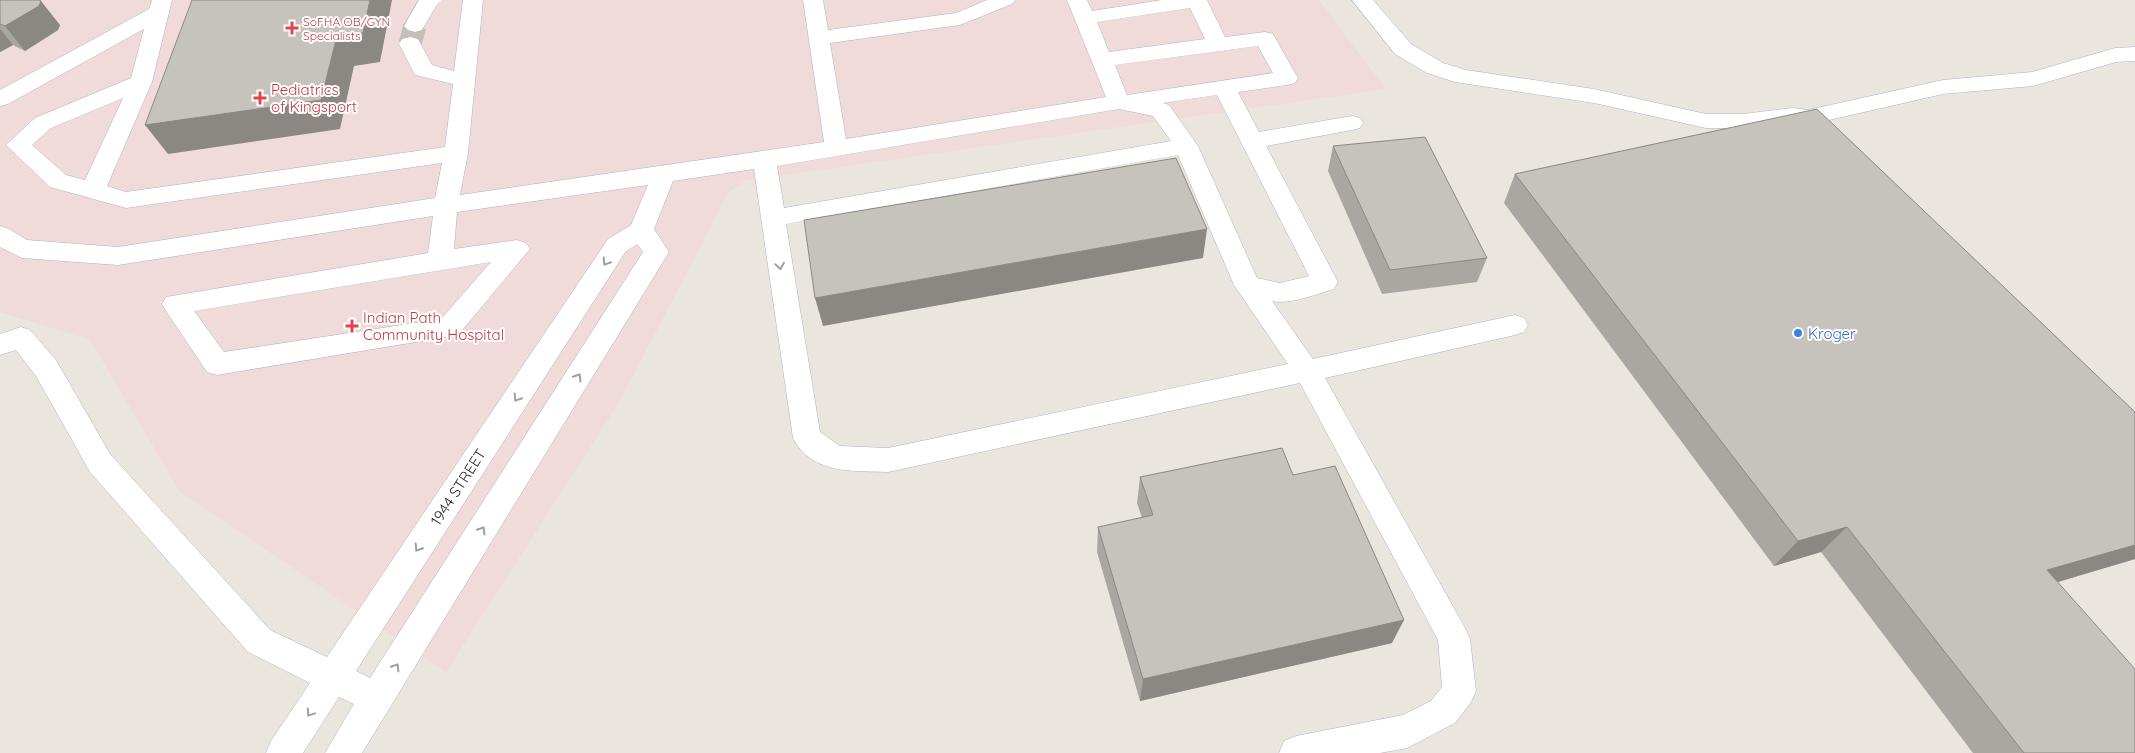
<svg xmlns="http://www.w3.org/2000/svg" width="2135" height="753" viewBox="0 0 2135 753" font-family="Quicksand,sans-serif">
	<style>
		.medical { fill: #f1dbda }
		.lines { fill: none; stroke-linecap: round; stroke-linejoin: round }
		.minor-tunnel { stroke: #c4c0b9; stroke-width: 23; stroke-dasharray: 23 12; stroke-linecap: butt }
		.minor-casing { stroke: #b0b2bc; stroke-width: 1 }
		.minor { fill: #fff; fill-rule: evenodd }
		.wall { fill: #aaa7a2 }
		.shaded-wall { fill: #8b8884 }
		.building { fill: #c6c2bc; stroke: #8b8884 }
		.oneway { stroke: #9f9f9f }
		.health-dot { fill: #e0444e; stroke: #fff; stroke-width: 2 }
		.shop-dot { fill: #3f7fe0; stroke: #fff; stroke-width: 2 }
		.labels { text-anchor: middle; dominant-baseline: central; stroke-width: 4; stroke-linejoin: round; paint-order: stroke }
		.far-health-label { font-size: 12px; fill: #be3a42; stroke: #fff; text-anchor: start }
		.health-label { font-size: 15px; fill: #be3a42; stroke: #fff; text-anchor: start }
		.shop-label { font-size: 15px; fill: #366cbe; stroke: #fff; text-anchor: start }
		.street-label { font-size: 15px; fill: #2a2a2a; stroke: #fff }
	</style>
	<rect width="100%" height="100%" fill="#ebe6dd"/>
	<polygon class="medical" points="0,0 1319,0 1386,89 745,181 729,192 620,401 446,672 180,492 90,340 0,312"/>
	<g class="lines">
		<polyline class="minor-tunnel" points="410,44 415,26"/>
		<g class="minor-casing">
			<g id="minor">
				<path d="M152,0H172L152,82L107,186L126,192L445,147L453,84L415,75L399,44L402,39L410,37L418,39L432,65L454,71L463,0H483L468,153L460,195L824,142L803,0H823L828,30L956,13L987,0H1015L1012,4L960,25L830,43L846,139L1106,97L1067,0H1087L1092,11L1162,0H1207L1225,37L1265,32L1273,34L1298,78L1295,83L1287,85L1238,92L1259,132L1352,116L1360,118L1363,123L1360,128L1352,130L1266,146L1338,282L1334,289C1316,294 1290,305 1272,301L1313,359L1515,315L1524,318L1528,325L1524,332L1515,335L1325,378L1465,628L1470,639L1476,691L1471,702L1455,723L1407,748L1380,753H1279L1284,741L1296,736L1403,715L1431,701L1442,687L1438,640L1300,383L888,472C853,471 811,474 793,438L754,169L673,181L654,229L669,252L362,753H325L354,704L339,697L303,753H266L271,741L310,683L248,652L90,472L36,376L16,350L0,355V334L21,327L30,330L56,360L110,454L270,630L327,657L608,239L631,225L648,185L457,212L454,249L517,240L526,243L530,249L458,335L217,375L207,372L166,311L162,304L166,297L428,253L433,216L118,265L22,258L0,247V226L9,229L27,240L118,247L435,198L442,163L126,208L50,187L6,145L35,118L131,78L144,29L8,104L0,106V90L149,9ZM1190,8L1205,39L1109,52L1097,22ZM1258,46L1273,73L1127,95L1115,65ZM1217,95L1309,276L1280,283L1257,278L1198,146L1169,105L1163,103ZM123,98L85,180L66,175L32,145L51,128ZM1119,109L1153,116L1171,141L784,208L777,166ZM1178,155L1234,285L1288,364L888,448L840,446L820,432L786,224ZM637,244L643,252L370,678L356,671L626,251ZM491,262L441,319L224,352L194,311Z"/>
				<polygon points="419,0 442,0 436,6 422,30 415,32 408,30 404,26"/>
				<polygon points="1352,0 1373,0 1411,44 1443,63 1466,70 1594,89 1706,114 1743,114 1793,108 1808,110 1943,80 2032,72 2115,48 2135,47 2135,61 2116,62 2033,86 1943,94 1829,120 1832,125 1829,130 1821,133 1802,124 1793,122 1743,128 1706,128 1594,103 1455,82 1427,73 1395,54"/>
			</g>
		</g>
		<use href="#minor" class="minor"/>
	</g>
	<g class="wall">
		<polygon points="0,0 60,25 58,30 25,51 13,45 0,52"/>
		<polygon points="1333,146 1487,258 1477,282 1382,294 1328,171"/>
		<polygon points="1515,174 2135,412 2135,559 2057,582 2135,753 1973,753 1821,552 1774,566 1504,203"/>
		<polygon points="1293,475 1392,643 1140,701 1097,552 1098,527 1142,518 1137,503 1140,477"/>
	</g>
	<g class="shaded-wall">
		<polygon points="370,0 392,0 380,62 354,66 340,129 168,154 145,125 337,36"/>
		<polygon points="41,1 60,25 58,30 25,51 5,26"/>
		<polygon points="0,29 13,45 0,52"/>
		<polygon points="1207,229 1203,258 823,326 815,298"/>
		<polygon points="1847,527 1821,552 1774,566 1798,541"/>
		<polygon points="2135,545 2135,559 2014,595 2047,570"/>
		<polygon points="1404,620 1392,643 1140,701 1143,679"/>
	</g>
	<g class="building">
		<polygon points="0,0 39,0 41,1 39,6 5,26 0,24"/>
		<polygon points="192,0 370,0 363,33 337,36 321,100 145,125"/>
		<polygon points="1817,109 2135,412 2135,545 2047,570 2135,669 2135,753 2024,753 1847,527 1798,541 1515,174"/>
		<polygon points="1425,137 1487,258 1390,270 1333,146"/>
		<polygon points="1176,158 1207,229 815,298 804,220"/>
		<polygon points="1282,448 1293,475 1335,466 1404,620 1143,679 1098,527 1153,515 1140,477"/>
	</g>
	<defs><path id="oneway-chevron" d="M-2-3.5L2.5 0L-2 3.5" fill="none" stroke-width="1.6" stroke-linecap="round" stroke-linejoin="round" transform="scale(1.25)"/></defs>
	<g class="oneway">
		<use href="#oneway-chevron" transform="translate(606 262) rotate(123)"/>
		<use href="#oneway-chevron" transform="translate(780 266) rotate(81)"/>
		<use href="#oneway-chevron" transform="translate(578 377) rotate(-58)"/>
		<use href="#oneway-chevron" transform="translate(517 398) rotate(123)"/>
		<use href="#oneway-chevron" transform="translate(482 530) rotate(-58)"/>
		<use href="#oneway-chevron" transform="translate(418 548) rotate(123)"/>
		<use href="#oneway-chevron" transform="translate(396 667) rotate(-58)"/>
		<use href="#oneway-chevron" transform="translate(310 713) rotate(124)"/>
	</g>
	<g class="health-dot">
		<path d="M289.5 20.5h5v5h5v5h-5v5h-5v-5h-5v-5h5z"/>
		<path d="M257.5 90.5h5v5h5v5h-5v5h-5v-5h-5v-5h5z"/>
		<path d="M349.5 318.5h5v5h5v5h-5v5h-5v-5h-5v-5h5z"/>
	</g>
	<circle class="shop-dot" cx="1798" cy="333" r="5"/>
	<g class="labels">
		<g class="far-health-label">
			<text x="303" y="21">SoFHA OB/GYN<tspan x="303" dy="14">Specialists</tspan></text>
		</g>
		<g class="health-label">
			<text x="271" y="89">Pediatrics<tspan x="271" dy="17">of Kingsport</tspan></text>
			<text x="363" y="317">Indian Path<tspan x="363" dy="17">Community Hospital</tspan></text>
		</g>
		<g class="shop-label">
			<text x="1808" y="333">Kroger</text>
		</g>
		<g class="street-label">
			<text transform="translate(458 487) rotate(-57)">1944 STREET</text>
		</g>
	</g>
</svg>
